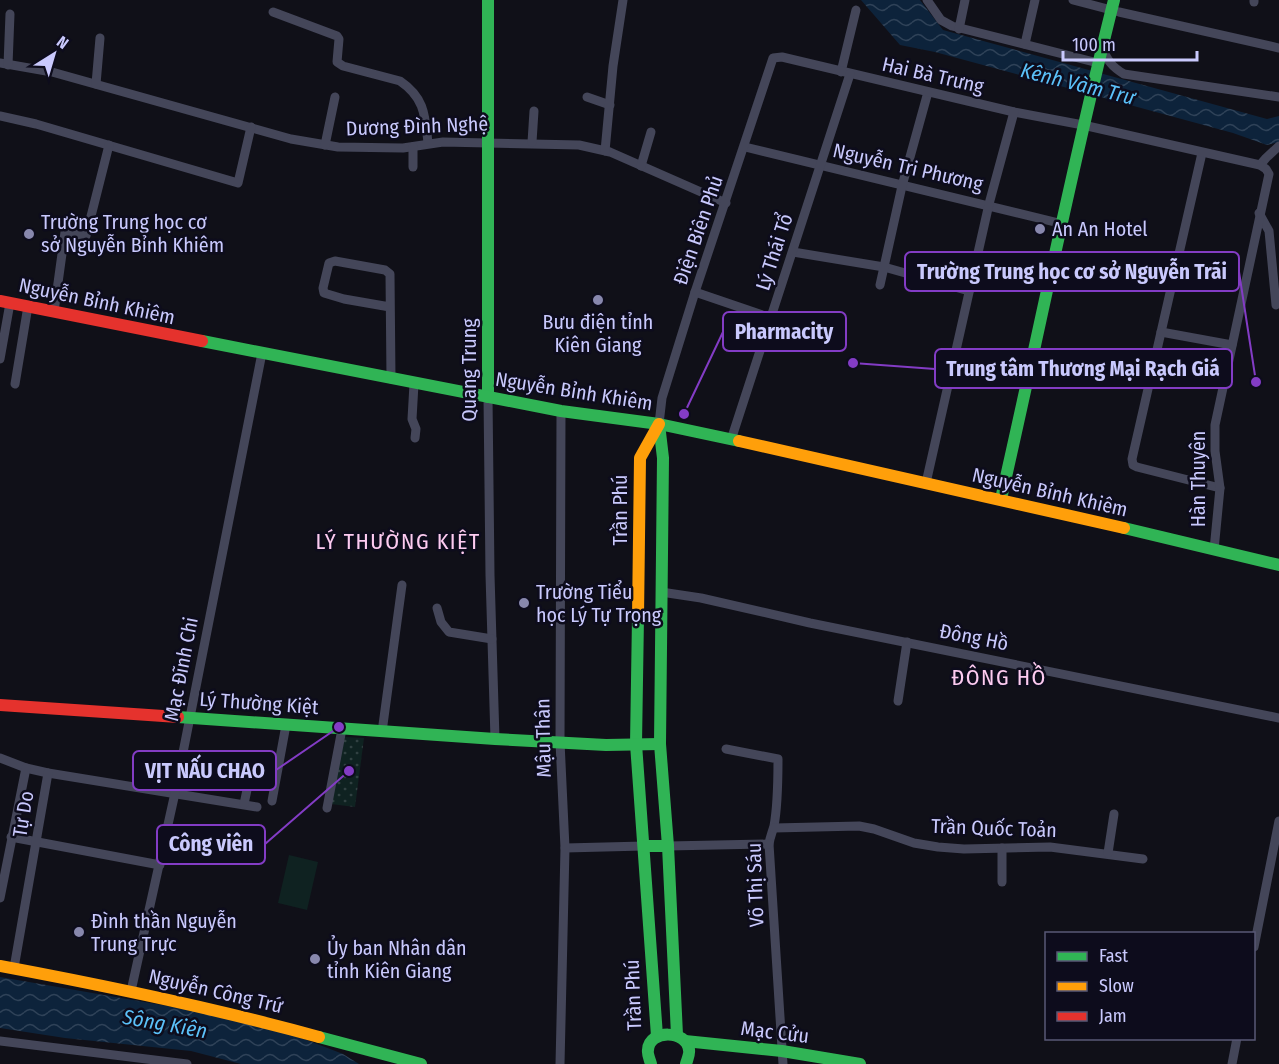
<svg xmlns="http://www.w3.org/2000/svg" width="1279" height="1064" viewBox="0 0 1279 1064" font-family="'Fira Sans Condensed',sans-serif">
	<style>
		.green { fill: #0f2221 }
		.park { fill: url(#park-dots) }
		.water { fill: url(#water-waves) }
		.lines { fill: none; stroke-linecap: round; stroke-linejoin: round }
		.street { stroke: #444659; stroke-width: 9 }
		.fast { stroke: #30b455; stroke-width: 12 }
		.slow { stroke: #ff9f0a; stroke-width: 12 }
		.jam { stroke: #e5322d; stroke-width: 12 }
		.poi-dot { fill: #8888ad; stroke: #0d0c1c; stroke-width: 2 }
		.labels { text-anchor: middle; dominant-baseline: central; stroke-width: 5; stroke-linejoin: round; paint-order: stroke }
		.street-label { font-size: 20px; fill: #c9c9fd; stroke: #0d0c1c }
		.poi-label { font-size: 20px; fill: #c9c9fd; stroke: #0d0c1c; text-anchor: start }
		.water-label { font-size: 21px; font-style: italic; fill: #5bc1f9; stroke: #0d0c1c }
		.quarter-label { font-size: 22px; letter-spacing: 1.5px; fill: #fdcbf0; stroke: #0d0c1c }
		.leader { fill: none; stroke: #833cc5; stroke-width: 2 }
		.callout-dot { fill: #833cc5; stroke: #0d0c1c; stroke-width: 2 }
		.callout { fill: #0d0c1c; stroke: #833cc5; stroke-width: 2 }
		.callout-label { font-size: 21px; text-anchor: middle; font-weight: bold; fill: #c9c9fd }
	</style>
	<defs>
		<pattern id="park-dots" width="8" height="8" patternUnits="userSpaceOnUse" patternTransform="scale(1.5)"><rect width="8" height="8" fill="#0f2221"/><path d="M2 2h.1M6 6h.1" fill="none" stroke="#314142" stroke-width="1.8" stroke-linecap="round"/></pattern>
		<pattern id="water-waves" width="16" height="10" patternUnits="userSpaceOnUse" patternTransform="scale(1.5)"><rect width="16" height="10" fill="#0d233b"/><path d="M0 5q4-4 8 0t8 0" fill="none" stroke="#2f4258"/></pattern>
	</defs>
	<rect width="100%" height="100%" fill="#101018"/>
	<polygon class="green" points="289,855 318,862 307,910 278,903"/>
	<polygon class="park" points="344,737 364,738 355,807 331,804"/>
	<g class="water">
		<polygon points="861,0 920,0 943,30 1267,119 1279,116 1279,142 1267,145 1233,133 935,52 900,45"/>
		<polygon points="0,977 260,1022 343,1054 359,1064 241,1064 191,1051 65,1038 0,1028"/>
	</g>
	<g class="lines">
		<g class="street">
			<polyline points="927,0 941,20 952,26 1098,63"/>
			<polyline points="1073,0 1119,12 1279,48"/>
			<polyline points="1254,2 1254,0"/>
			<path d="M273,12L337,36L339,39L337,62L343,66L400,81C425,98 425,116 428,143"/>
			<polyline points="959,29 965,0"/>
			<polyline points="1025,44 1035,0"/>
			<path d="M1102,48C1108,61 1112,67 1124,74L1279,97"/>
			<polyline points="0,63 52,72 291,139 338,147 403,148 443,142 579,145 610,152 726,203"/>
			<polyline points="8,65 10,14"/>
			<polyline points="841,72 856,10"/>
			<polyline points="96,84 100,38"/>
			<polyline points="587,97 610,105"/>
			<polyline points="0,116 36,124 238,183 251,127"/>
			<polyline points="532,142 534,111"/>
			<polyline points="325,145 335,97"/>
			<polyline points="745,147 1063,224"/>
			<polyline points="605,151 613,66 623,0"/>
			<polyline points="1202,153 1132,459 1133,465 1137,467 1220,488"/>
			<polyline points="1260,165 1266,158 1279,146"/>
			<polyline points="641,166 651,132"/>
			<polyline points="413,167 413,147"/>
			<polyline points="1259,213 1269,231 1276,305"/>
			<polyline points="793,252 884,267 969,291"/>
			<polyline points="880,285 902,186 928,92"/>
			<polyline points="695,292 771,318"/>
			<polyline points="390,307 344,299 324,293 323,288 329,263 335,261 385,270 390,274 391,379"/>
			<polyline points="54,312 65,232 86,236 109,145"/>
			<polyline points="1161,332 1232,345"/>
			<polyline points="954,355 1030,371"/>
			<polyline points="0,359 10,303"/>
			<polyline points="15,384 28,306"/>
			<polyline points="414,384 412,419 416,429 415,438"/>
			<polyline points="488,397 490,575 495,739"/>
			<polyline points="659,424 662,398 695,292 773,58 782,57 1014,112 1083,125 1260,165 1266,169 1269,174 1215,425 1215,451 1220,488 1214,550"/>
			<polyline points="731,440 850,74"/>
			<polyline points="926,483 989,204 1014,112"/>
			<polyline points="661,592 701,598 810,623 1279,718"/>
			<polyline points="437,608 441,622 449,632 492,639"/>
			<polyline points="898,701 907,642"/>
			<polyline points="382,732 402,585"/>
			<path d="M726,749L778,759C778,781 778,804 774,826C772,833 770,837 769,844L783,1064"/>
			<polyline points="0,758 26,768 48,773 257,807"/>
			<polyline points="272,801 286,725"/>
			<polyline points="244,804 254,757"/>
			<polyline points="327,808 342,729"/>
			<polyline points="774,828 859,826 874,829 914,843 938,847 964,849 1050,847 1143,859"/>
			<polyline points="11,837 160,865"/>
			<polyline points="668,846 769,844"/>
			<polyline points="565,848 644,846"/>
			<polyline points="1108,853 1114,814"/>
			<polyline points="1002,882 1002,848"/>
			<polyline points="0,898 26,768"/>
			<polyline points="1254,947 1279,821"/>
			<polyline points="14,968 48,773"/>
			<polyline points="131,991 175,793 262,353"/>
			<polyline points="0,1041 187,1064"/>
			<polyline points="560,1064 565,848 560,742 561,411"/>
			<polyline points="1232,1064 1237,1038"/>
		</g>
		<g class="fast">
			<polyline points="488,0 488,397"/>
			<polyline points="202,341 561,411 659,424 739,441"/>
			<polyline points="659,424 663,458 660,744 668,846 677,1035"/>
			<path d="M1001,499C1039,333 1072,165 1114,0"/>
			<polyline points="1124,528 1279,565"/>
			<polyline points="638,617 636,744 657,1036"/>
			<polyline points="178,717 495,739 606,745 660,744"/>
			<polyline points="644,846 668,846"/>
			<polyline points="319,1037 421,1064"/>
			<polyline points="685,1041 782,1051 860,1064"/>
			<path d="M651,1064C650,1060 647,1054 648,1050C649,1029 687,1030 689,1050C690,1054 687,1060 686,1064"/>
		</g>
		<g class="slow">
			<polyline points="739,441 1124,528"/>
			<polyline points="638,617 640,458 659,424"/>
			<path d="M0,966C107,986 214,1008 319,1037"/>
		</g>
		<g class="jam">
			<polyline points="0,301 202,341"/>
			<polyline points="0,705 178,717"/>
		</g>
	</g>
	<g class="poi-dot">
		<circle cx="1040" cy="229" r="6"/>
		<circle cx="29" cy="234" r="6"/>
		<circle cx="598" cy="300" r="6"/>
		<circle cx="524" cy="603" r="6"/>
		<circle cx="79" cy="932" r="6"/>
		<circle cx="315" cy="959" r="6"/>
	</g>
	<g class="labels">
		<g class="street-label">
			<text transform="translate(933 75) rotate(13)">Hai Bà Trưng</text>
			<text transform="translate(417 126) rotate(-2)">Dương Đình Nghệ</text>
			<text transform="translate(908 167) rotate(13)">Nguyễn Tri Phương</text>
			<text transform="translate(698 230) rotate(-71)">Điện Biên Phủ</text>
			<text transform="translate(774 252) rotate(-72)">Lý Thái Tổ</text>
			<text transform="translate(97 301) rotate(12)">Nguyễn Bỉnh Khiêm</text>
			<text transform="translate(469 370) rotate(-90)">Quang Trung</text>
			<text transform="translate(574 391) rotate(9)">Nguyễn Bỉnh Khiêm</text>
			<text transform="translate(1198 479) rotate(-90)">Hàn Thuyên</text>
			<text transform="translate(1050 492) rotate(13)">Nguyễn Bỉnh Khiêm</text>
			<text transform="translate(620 510) rotate(-90)">Trần Phú</text>
			<text transform="translate(974 637) rotate(11)">Đông Hồ</text>
			<text transform="translate(181 669) rotate(-79)">Mạc Đĩnh Chi</text>
			<text transform="translate(259 703) rotate(4)">Lý Thường Kiệt</text>
			<text transform="translate(543 738) rotate(-91)">Mậu Thân</text>
			<text transform="translate(23 814) rotate(-81)">Tự Do</text>
			<text transform="translate(994 828) rotate(2)">Trần Quốc Toản</text>
			<text transform="translate(755 885) rotate(-92)">Võ Thị Sáu</text>
			<text transform="translate(216 991) rotate(13)">Nguyễn Công Trứ</text>
			<text transform="translate(633 995) rotate(-92)">Trần Phú</text>
			<text transform="translate(775 1032) rotate(7)">Mạc Cửu</text>
		</g>
		<g class="poi-label">
			<text x="41" y="222">Trường Trung học cơ<tspan x="41" dy="23">sở Nguyễn Bỉnh Khiêm</tspan></text>
			<text x="1052" y="229">An An Hotel</text>
			<text x="598" y="322" text-anchor="middle">Bưu điện tỉnh<tspan x="598" dy="23">Kiên Giang</tspan></text>
			<text x="536" y="592">Trường Tiểu<tspan x="536" dy="23">học Lý Tự Trọng</tspan></text>
			<text x="91" y="921">Đình thần Nguyễn<tspan x="91" dy="23">Trung Trực</tspan></text>
			<text x="327" y="948">Ủy ban Nhân dân<tspan x="327" dy="23">tỉnh Kiên Giang</tspan></text>
		</g>
		<g class="water-label">
			<text transform="translate(1078 84) rotate(14)">Kênh Vàm Trư</text>
			<text transform="translate(165 1024) rotate(10)">Sông Kiên</text>
		</g>
		<g class="quarter-label">
			<text x="398" y="541">LÝ THƯỜNG KIỆT</text>
			<text x="999" y="677">ĐÔNG HỒ</text>
		</g>
	</g>
	<path class="leader" d="M1256 382L1239 272M684 414L723 332M853 363L935 369M339 727L276 770M349 771L265 844"/>
	<g class="callout-dot">
		<circle cx="1256" cy="382" r="6"/>
		<circle cx="684" cy="414" r="6"/>
		<circle cx="853" cy="363" r="6"/>
		<circle cx="339" cy="727" r="6"/>
		<circle cx="349" cy="771" r="6"/>
	</g>
	<g class="callout">
		<rect x="905" y="252" width="334" height="39" rx="6"/>
		<rect x="723" y="312" width="123" height="39" rx="6"/>
		<rect x="935" y="349" width="297" height="39" rx="6"/>
		<rect x="133" y="751" width="143" height="39" rx="6"/>
		<rect x="157" y="825" width="108" height="39" rx="6"/>
	</g>
	<g class="callout-label">
		<text x="1072" y="279">Trường Trung học cơ sở Nguyễn Trãi</text>
		<text x="784" y="339">Pharmacity</text>
		<text x="1083" y="376">Trung tâm Thương Mại Rạch Giá</text>
		<text x="205" y="778">VỊT NẤU CHAO</text>
		<text x="211" y="851">Công viên</text>
	</g>
	<rect x="1045" y="932" width="210" height="108" fill="#0d0c1c" stroke="#585876" stroke-width="1.5"/>
	<rect x="1057" y="952" width="30" height="9" fill="#30b455" stroke="#585876" stroke-width="1.5"/>
	<text x="1099" y="962" font-size="18" fill="#c9c9fd">Fast</text>
	<rect x="1057" y="982" width="30" height="9" fill="#ff9f0a" stroke="#585876" stroke-width="1.5"/>
	<text x="1099" y="992" font-size="18" fill="#c9c9fd">Slow</text>
	<rect x="1057" y="1012" width="30" height="9" fill="#e5322d" stroke="#585876" stroke-width="1.5"/>
	<text x="1099" y="1022" font-size="18" fill="#c9c9fd">Jam</text>
	<g transform="translate(54 54) rotate(37)" stroke="#0d0c1c" stroke-width="4.5" paint-order="stroke">
	<path d="M0-4.5L10 22L0 15L-10 22Z" fill="#c9c9fd"/>
	<text y="-9" font-size="16" font-weight="bold" text-anchor="middle" fill="#c9c9fd">N</text>
	</g>
	<path d="M1063 51v9h134v-9" fill="none" stroke="#c9c9fd" stroke-width="3"/>
	<text x="1072" y="51" font-size="18" fill="#c9c9fd" stroke="#0d0c1c" stroke-width="4.5" paint-order="stroke">100 m</text>
</svg>
